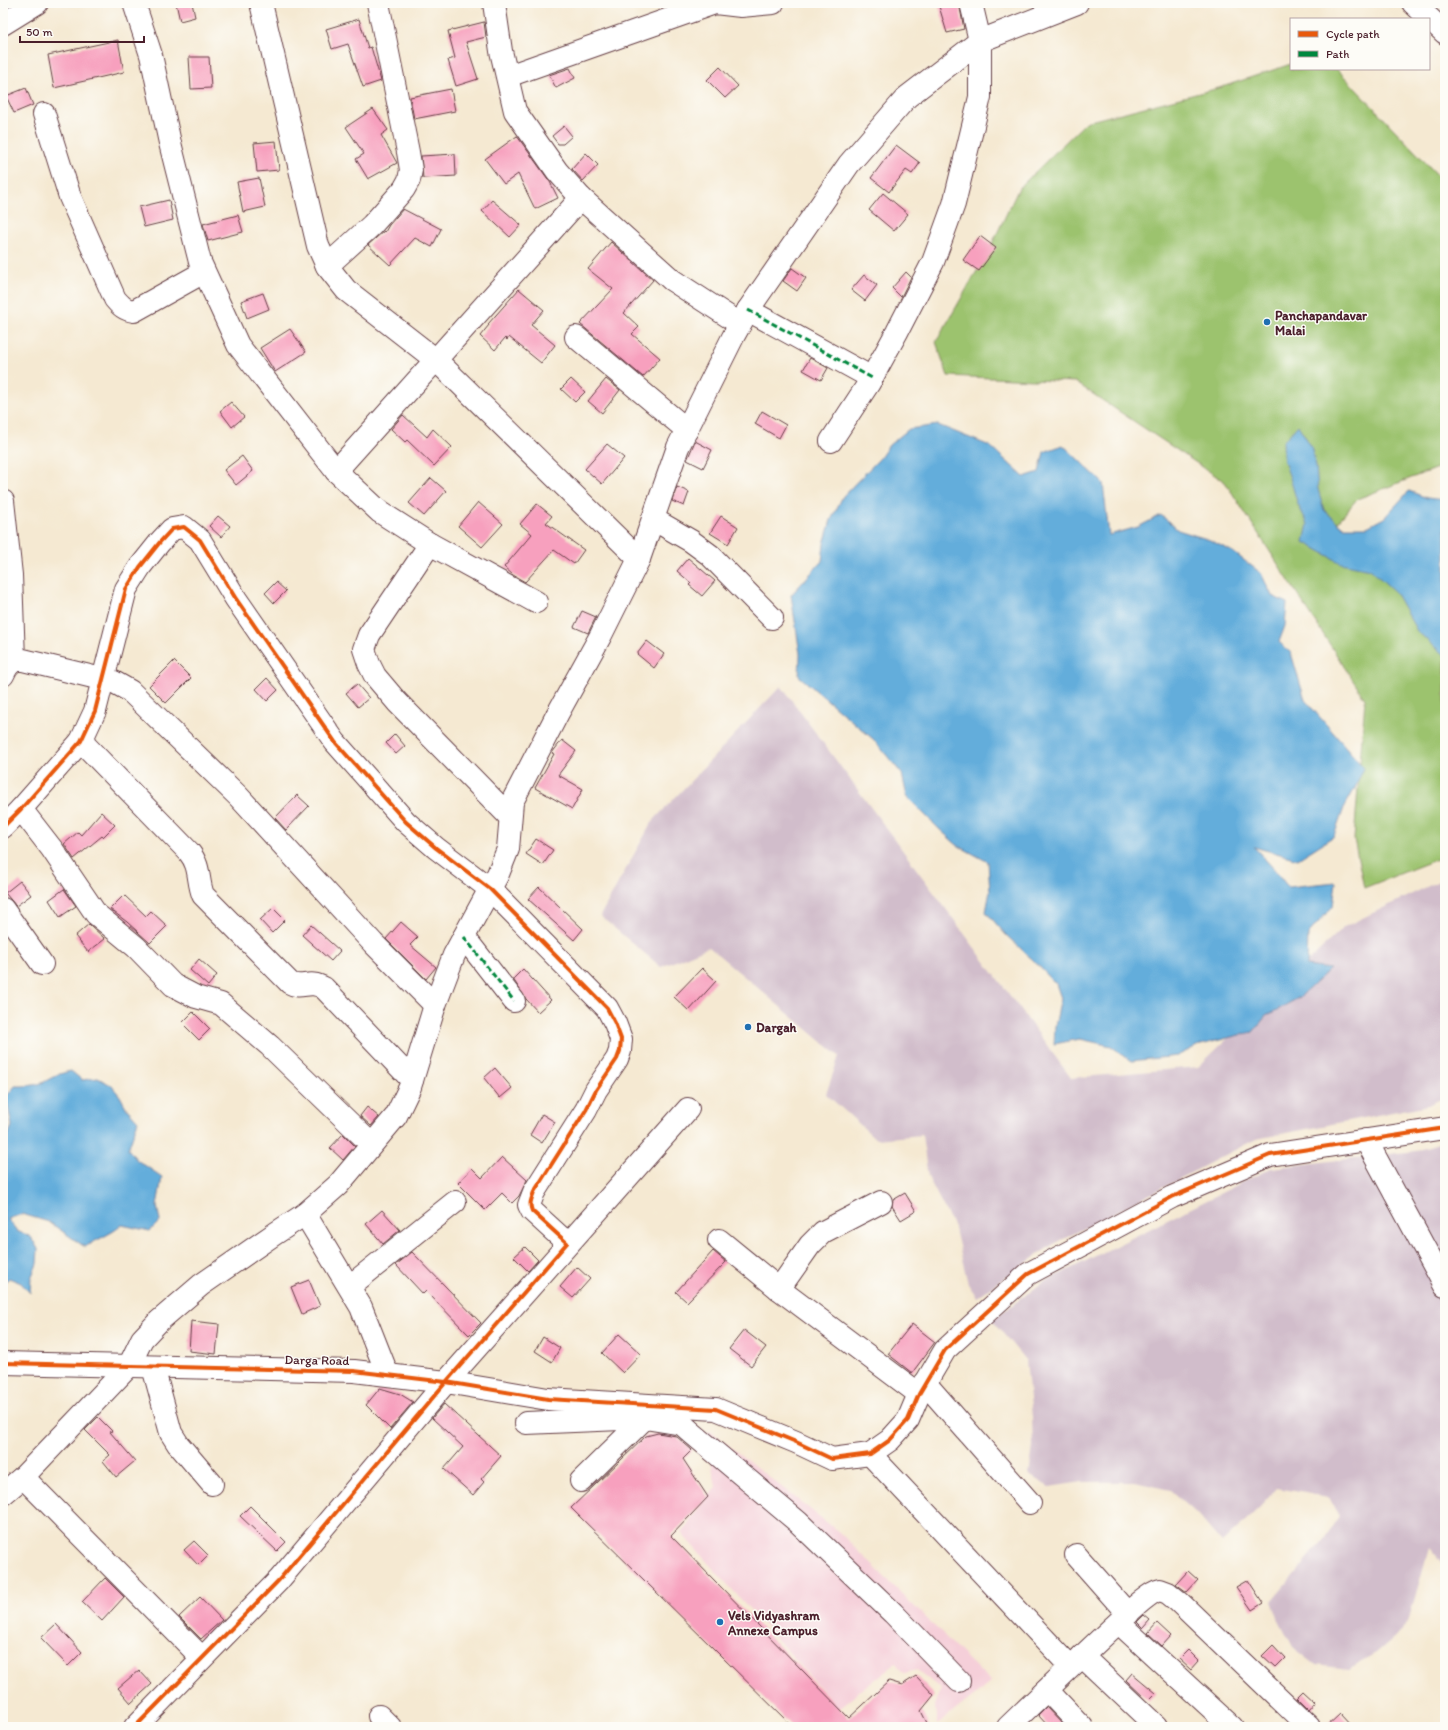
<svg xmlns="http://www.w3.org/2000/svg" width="1448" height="1730" viewBox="0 0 1448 1730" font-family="Itim,sans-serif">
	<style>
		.built { fill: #f5cfd9 }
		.industrial { fill: #d1bdcb }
		.green { fill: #9cc36e; stroke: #73714c }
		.water { fill: #63addb; stroke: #566683 }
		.building { fill: #f7a0be }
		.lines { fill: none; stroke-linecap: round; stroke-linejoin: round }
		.minor-casing { stroke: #643d44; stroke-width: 24 }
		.minor { stroke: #fff; stroke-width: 22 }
		.quiet { stroke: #00873e; stroke-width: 3; stroke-dasharray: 6 3; stroke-linecap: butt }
		.cycleway-casing { stroke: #fdfcf7; stroke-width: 6 }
		.cycleway { stroke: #e8590c; stroke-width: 4 }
		.poi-dot { fill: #1f6fb2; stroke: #fdfcf7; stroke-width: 1.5 }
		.labels { text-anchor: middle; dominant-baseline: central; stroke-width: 3; stroke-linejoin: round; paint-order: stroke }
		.poi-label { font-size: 13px; font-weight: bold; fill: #4a1f2b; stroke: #fdfcf7; text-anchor: start }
		.street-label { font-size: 13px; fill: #4a1f2b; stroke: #fdfcf7 }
	</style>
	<rect width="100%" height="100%" fill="#fdfcf7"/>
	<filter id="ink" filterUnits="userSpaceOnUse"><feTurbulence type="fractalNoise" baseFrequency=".025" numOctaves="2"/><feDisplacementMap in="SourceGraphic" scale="8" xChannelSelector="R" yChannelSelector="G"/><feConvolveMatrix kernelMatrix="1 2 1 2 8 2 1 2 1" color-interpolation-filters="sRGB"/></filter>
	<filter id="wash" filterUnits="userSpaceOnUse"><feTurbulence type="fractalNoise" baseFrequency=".012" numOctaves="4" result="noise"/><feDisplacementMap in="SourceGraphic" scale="16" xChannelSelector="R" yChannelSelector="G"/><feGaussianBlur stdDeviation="0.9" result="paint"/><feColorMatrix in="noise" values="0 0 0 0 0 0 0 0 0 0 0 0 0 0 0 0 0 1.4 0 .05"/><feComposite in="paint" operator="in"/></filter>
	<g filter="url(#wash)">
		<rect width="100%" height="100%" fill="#f5e9d2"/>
		<polygon class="built" points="710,1431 839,1532 991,1682 937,1725 935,1706 941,1689 917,1670 904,1673 896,1663 839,1708 681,1533 716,1487 706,1436"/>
		<g class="industrial">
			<polygon points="781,686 1071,1078 1198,1067 1344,927 1445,878 1445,1097 1428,1105 1256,1139 1052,1245 977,1297 968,1284 955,1229 928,1177 922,1135 876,1139 826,1094 839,1056 709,947 661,967 600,916 652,822"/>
			<polygon points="1445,1142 1445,1567 1429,1548 1408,1622 1391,1641 1377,1653 1348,1669 1316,1665 1293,1647 1278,1618 1272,1601 1321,1543 1339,1516 1328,1497 1277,1488 1260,1507 1222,1543 1196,1513 1170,1490 1134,1482 1082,1482 1049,1487 1029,1475 1033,1447 1032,1416 1026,1361 992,1320 1042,1283 1271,1168 1416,1151"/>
		</g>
		<polygon class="green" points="1291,64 1291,69 1337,69 1445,183 1445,465 1357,499 1326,536 1398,575 1445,652 1445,856 1364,888 1354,839 1365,699 1225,482 1075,382 948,376 936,342 989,250 1019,188 1086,122 1219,88"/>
		<g class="water">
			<polygon points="938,425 990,446 1024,477 1039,472 1044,452 1063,445 1103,483 1109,535 1138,527 1161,515 1178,530 1210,540 1233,552 1261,573 1272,596 1287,603 1285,626 1279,642 1291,653 1305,700 1364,768 1355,788 1344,808 1334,836 1298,859 1254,847 1274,869 1288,887 1336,882 1333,906 1308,934 1307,966 1330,969 1300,997 1266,1016 1253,1032 1239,1035 1197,1046 1177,1056 1131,1061 1111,1046 1080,1039 1054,1044 1055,1026 1061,998 1056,984 1033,960 1006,935 986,912 990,891 988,862 957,845 938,828 907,797 902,774 873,739 799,676 800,654 791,595 822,561 824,544 831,520 843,496 880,458 889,445 909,429"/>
			<polygon points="1298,425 1311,446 1316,466 1318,489 1324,510 1343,527 1367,527 1384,518 1409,491 1427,498 1445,500 1445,656 1417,631 1395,592 1370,569 1341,563 1304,542 1308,524 1298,505 1291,481 1284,461 1283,442"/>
			<path d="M71,1071L82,1080L98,1078L111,1085L120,1096L127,1109L138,1121L128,1149L137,1160L162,1177L157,1206L160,1221L150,1231L122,1225C110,1235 97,1239 85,1247L49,1222L22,1214L8,1219L17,1231L31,1237L38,1249L37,1264L31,1278L30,1293L21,1283L9,1278L3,1284V1139L7,1138L12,1126L6,1097L15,1086C25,1086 34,1086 44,1082C53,1077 60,1073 71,1071Z"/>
		</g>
		<g id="blocks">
			<g class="building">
				<polygon points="176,3 192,3 195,17 180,21"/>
				<polygon points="938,3 959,3 964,29 947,33"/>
				<polygon points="359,19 368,48 371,47 381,81 363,87 348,44 332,49 326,29"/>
				<polygon points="484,22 486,37 466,42 478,79 456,86 448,60 455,58 448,31"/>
				<polygon points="118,40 124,72 54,88 48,55"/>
				<polygon points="189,57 209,57 211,88 191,89"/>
				<polygon points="720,67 738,86 725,98 707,80"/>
				<polygon points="570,68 575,78 556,88 549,75"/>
				<polygon points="26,88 33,105 14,113 6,96"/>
				<polygon points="451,89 455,111 414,119 410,97"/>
				<polygon points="373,109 388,130 381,135 397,163 368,179 356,159 364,154 346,127"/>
				<polygon points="564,126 572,136 563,144 558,144 552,136"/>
				<polygon points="517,136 550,182 558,198 535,209 518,174 504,184 485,159"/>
				<polygon points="276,141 279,170 257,172 254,143"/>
				<polygon points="896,145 920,163 912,174 906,170 889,192 871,178"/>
				<polygon points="586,153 598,165 583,181 572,169"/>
				<polygon points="455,154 456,176 423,178 421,156"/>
				<polygon points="259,178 265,207 243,212 237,182"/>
				<polygon points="883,193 908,214 894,231 869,210"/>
				<polygon points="169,200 173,220 144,227 139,207"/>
				<polygon points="492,200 521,225 510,237 482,211"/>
				<polygon points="403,209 441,229 432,247 415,238 390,265 368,245 384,231 385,232 389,225"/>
				<polygon points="238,215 243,232 208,241 203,224"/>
				<polygon points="980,236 996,248 979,271 963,260"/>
				<polygon points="611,242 653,280 624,313 639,327 632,334 660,358 643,377 580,324 613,289 588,269"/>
				<polygon points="792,268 806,278 797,291 783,281"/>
				<polygon points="906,272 911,277 901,297 892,288"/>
				<polygon points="864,275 877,285 865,301 851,290"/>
				<polygon points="519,289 544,310 531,325 555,345 541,363 509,337 507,340 505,338 495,350 480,336 489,325 488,324"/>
				<polygon points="263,293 269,309 247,318 241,301"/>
				<polygon points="290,329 306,352 275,372 260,348"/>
				<polygon points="810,358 828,368 821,380 803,370"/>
				<polygon points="571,379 585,392 575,402 561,389"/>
				<polygon points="606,379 620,390 602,413 588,401"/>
				<polygon points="231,402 244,417 232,427 220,411"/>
				<polygon points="762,411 786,425 779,438 755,424"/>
				<polygon points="403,415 427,437 433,429 452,447 434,466 407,440 405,442 391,429"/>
				<polygon points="695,441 712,450 703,468 687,460"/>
				<polygon points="607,444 624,458 602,484 585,469"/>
				<polygon points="242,456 253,471 236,485 224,470"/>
				<polygon points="431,478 446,491 424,516 409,503"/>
				<polygon points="677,487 689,492 684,506 672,501"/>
				<polygon points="478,502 503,524 482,547 458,526"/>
				<polygon points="537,504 552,516 546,523 584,550 574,564 554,550 525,582 513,575 504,567 532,534 520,524"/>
				<polygon points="218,516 230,526 221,537 209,526"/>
				<polygon points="721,516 738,527 728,544 710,533"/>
				<polygon points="688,558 715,581 702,596 689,585 691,583 677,571"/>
				<polygon points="276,582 286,591 274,603 265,593"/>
				<polygon points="582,611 596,617 588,633 574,627"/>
				<polygon points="647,641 664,654 654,668 637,654"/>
				<polygon points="174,661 191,678 166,703 149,686"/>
				<polygon points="267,678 278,690 267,701 256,689"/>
				<polygon points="357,684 369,698 358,707 346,693"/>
				<polygon points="395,734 405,746 396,754 386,743"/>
				<polygon points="562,740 576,751 558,775 583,789 572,809 535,788 554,754 552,753"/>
				<polygon points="297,795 309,806 286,830 275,818"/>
				<polygon points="101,812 115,825 103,837 102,836 74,859 64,844 78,832 81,835"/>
				<polygon points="536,839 553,850 543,865 526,854"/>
				<polygon points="20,881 31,895 16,906 5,893"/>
				<polygon points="539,887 583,929 574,940 528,899"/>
				<polygon points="64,889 76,906 60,917 49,900"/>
				<polygon points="124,895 146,916 151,911 167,926 150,943 127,922 110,909"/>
				<polygon points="273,908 285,920 272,933 260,920"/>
				<polygon points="401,922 418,937 410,945 436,967 426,979 386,939"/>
				<polygon points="89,924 105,939 88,952 75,936"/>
				<polygon points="311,925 340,951 331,961 302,935"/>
				<polygon points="199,959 217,975 208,986 190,970"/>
				<polygon points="702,968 716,981 689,1011 674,997"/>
				<polygon points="523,969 551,1000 538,1012 526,999 513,979"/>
				<polygon points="193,1012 210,1029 199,1040 182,1023"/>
				<polygon points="495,1068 512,1088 500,1098 484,1078"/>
				<polygon points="367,1107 379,1117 371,1126 360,1116"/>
				<polygon points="542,1114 555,1122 542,1143 530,1135"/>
				<polygon points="343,1134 355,1146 343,1160 330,1148"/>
				<polygon points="502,1157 527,1180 519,1196 512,1203 502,1193 485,1210 458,1183 472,1168 482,1178"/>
				<polygon points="905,1193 916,1211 901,1220 892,1206 893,1200"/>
				<polygon points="382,1210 400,1230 383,1244 366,1224"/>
				<polygon points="525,1247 538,1260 528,1271 514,1257"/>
				<polygon points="713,1251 726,1262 687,1302 676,1292"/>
				<polygon points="412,1252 481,1323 469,1335 426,1291 423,1294 396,1265"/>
				<polygon points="577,1267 590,1279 573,1298 560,1287"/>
				<polygon points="309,1280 320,1306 302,1314 291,1287"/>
				<polygon points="191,1321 219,1324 216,1354 189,1351"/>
				<polygon points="912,1324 935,1342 912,1373 888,1354"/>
				<polygon points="744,1330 766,1347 751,1366 729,1349"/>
				<polygon points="619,1334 641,1354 623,1373 602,1353"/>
				<polygon points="543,1337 560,1348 552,1362 535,1351"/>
				<polygon points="380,1388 400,1394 413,1402 390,1429 366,1405"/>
				<polygon points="444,1404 501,1456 481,1479 484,1482 473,1495 444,1469 463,1447 432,1418"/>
				<polygon points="98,1417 112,1431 110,1432 135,1461 116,1477 103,1461 110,1455 85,1430"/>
				<polygon points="658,1433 676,1436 692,1450 683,1459 708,1497 671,1536 849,1718 889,1681 902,1685 916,1676 934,1695 921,1711 929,1727 793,1727 571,1508 646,1436"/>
				<polygon points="250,1506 286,1542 277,1551 240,1516"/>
				<polygon points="194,1541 208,1555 198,1565 184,1550"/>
				<polygon points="1188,1571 1198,1580 1187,1592 1176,1584"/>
				<polygon points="105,1578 124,1597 102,1621 82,1602"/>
				<polygon points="1248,1580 1263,1603 1252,1610 1236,1587"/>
				<polygon points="200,1597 222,1620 201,1639 179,1617"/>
				<polygon points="1144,1615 1150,1620 1143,1628 1137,1622"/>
				<polygon points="1157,1623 1171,1636 1162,1646 1148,1633"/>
				<polygon points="56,1624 82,1652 68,1666 41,1638"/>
				<polygon points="1273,1645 1285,1658 1275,1668 1262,1656"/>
				<polygon points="1188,1650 1199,1661 1191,1670 1179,1659"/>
				<polygon points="139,1670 152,1684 131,1703 118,1688"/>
				<polygon points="1132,1673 1156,1693 1148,1701 1126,1680"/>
				<polygon points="1303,1692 1316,1704 1310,1711 1297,1698"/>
				<polygon points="1046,1707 1065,1727 1049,1727 1038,1715"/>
				<polygon points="1340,1712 1354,1727 1324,1727"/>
			</g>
		</g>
	</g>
	<g filter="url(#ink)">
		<use href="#blocks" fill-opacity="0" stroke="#643d44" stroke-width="1"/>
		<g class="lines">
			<g class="minor-casing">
				<g id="minor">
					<polyline points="134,3 151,55 170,143 200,262 238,345 336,471 380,512 430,544 536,602"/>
					<polyline points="261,3 318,246 327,266 346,290 436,360 639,559"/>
					<polyline points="494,3 501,51 515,111 557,171 581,198 672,280 740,324"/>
					<polyline points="1413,3 1445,33"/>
					<polyline points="3,24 37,3"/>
					<polyline points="508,76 715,3 741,6 773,3"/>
					<path d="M44,114L70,197L115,299C121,306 125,310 134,311L204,272"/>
					<polyline points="327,266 372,225 404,189 409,180 411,170 408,152 378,3"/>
					<polyline points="748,310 872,378"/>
					<polyline points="576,337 687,430"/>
					<polyline points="831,441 869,383 897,332 933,262 954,204 980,97 980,41 971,3"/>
					<polyline points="336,471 581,198"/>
					<polyline points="3,501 11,575 14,660 23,660 114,682 130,691 238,796 373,943 435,1005"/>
					<polyline points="653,519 691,541 710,555 772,618"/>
					<polyline points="430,544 369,635 364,649 369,664 375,676 397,702 510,817"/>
					<polyline points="3,675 7,667 14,660"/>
					<path d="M81,741L189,852C201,867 197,879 203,895L290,983C302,990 309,979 324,988L412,1080"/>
					<polyline points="21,809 52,849 96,914 136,947 173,985 196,997 221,1004 270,1046 371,1144"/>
					<polyline points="3,827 21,809 81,741 95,711 126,589 140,567 160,542 172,529 184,527 200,540 236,599 335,742 406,822 436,848 490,889 607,1008 615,1023 621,1039 620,1051 617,1059 596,1090 586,1110 534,1192 529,1205 532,1211 567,1243"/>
					<polyline points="3,909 42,964"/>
					<polyline points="464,937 514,1001"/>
					<polyline points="1366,1140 1445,1286"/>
					<polyline points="305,1214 361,1307 387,1373"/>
					<polyline points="719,1240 779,1289 919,1394"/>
					<polyline points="350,1286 455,1202"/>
					<polyline points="779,1289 810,1245 823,1232 881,1202"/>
					<polyline points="3,1363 354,1371 446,1382 688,1109"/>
					<polyline points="153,1367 171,1433 178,1444 212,1484"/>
					<polyline points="925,1383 1030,1503"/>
					<polyline points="526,1423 645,1418 646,1412"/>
					<polyline points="870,1454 1070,1666"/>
					<polyline points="23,1477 202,1658"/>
					<polyline points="581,1481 645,1418 682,1424 692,1433 798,1522 893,1613 959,1681"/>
					<polyline points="3,1494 23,1477 129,1366 142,1339 159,1321 201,1285 276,1233 305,1214 338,1185 396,1116 410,1087 435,1005 454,955 498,874 508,849 512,802 558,713 601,635 639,559 678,447 733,337 748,310 849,164 907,97 980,41 1077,3"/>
					<polyline points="1076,1555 1128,1614"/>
					<polyline points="1119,1623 1232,1727"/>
					<polyline points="1082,1656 1157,1727"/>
					<polyline points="1047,1690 1082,1727"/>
					<polyline points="379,1716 390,1727"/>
					<polyline points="135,1727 279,1580 446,1382 548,1399 716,1409 796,1442 832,1459 870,1454 890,1440 908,1420 919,1394 945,1350 1028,1274 1172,1197 1270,1155 1445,1128"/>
					<path d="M1008,1727C1042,1694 1076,1662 1110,1630C1120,1621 1148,1592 1160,1590L1168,1593L1179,1602L1309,1727"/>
				</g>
			</g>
			<use href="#minor" class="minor"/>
			<g class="quiet">
				<polyline points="748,310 872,378"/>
				<polyline points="464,937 514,1001"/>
			</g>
			<g class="cycleway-casing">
				<g id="cycleway">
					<path d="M3,827L21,809L81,741L95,711L126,589L140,567L160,542L172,529L184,527L200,540L236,599L335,742L406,822L436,848L490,889L607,1008L615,1023L621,1039L620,1051L617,1059L596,1090L586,1110L534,1192C531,1200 529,1204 532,1211L567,1243L446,1382L354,1371L3,1363"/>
					<polyline points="135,1727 279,1580 446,1382 548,1399 716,1409 796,1442 832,1459 870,1454 890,1440 908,1420 919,1394 945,1350 1028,1274 1172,1197 1270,1155 1445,1128"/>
				</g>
			</g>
			<use href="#cycleway" class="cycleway"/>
		</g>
	</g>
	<g class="poi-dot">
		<circle cx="1267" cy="322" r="4"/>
		<circle cx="748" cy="1027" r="4"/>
		<circle cx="720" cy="1622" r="4"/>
	</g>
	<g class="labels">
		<g class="poi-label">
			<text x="1275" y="315">Panchapandavar<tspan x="1275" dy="15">Malai</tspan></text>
			<text x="756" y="1027">Dargah</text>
			<text x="728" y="1615">Vels Vidyashram<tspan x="728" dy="15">Annexe Campus</tspan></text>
		</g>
		<g class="street-label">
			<text transform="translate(317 1360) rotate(1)">Darga Road</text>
		</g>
	</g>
	<rect width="1448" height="1730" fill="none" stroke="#fdfcf7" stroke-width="16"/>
	<rect x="1290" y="18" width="140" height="52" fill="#fdfcf7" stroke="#b5a4a5"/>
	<rect x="1298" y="31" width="20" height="6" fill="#e8590c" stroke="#b5a4a5"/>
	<text x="1326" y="38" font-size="12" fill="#4a1f2b">Cycle path</text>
	<rect x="1298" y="51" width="20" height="6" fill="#00873e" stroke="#b5a4a5"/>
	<text x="1326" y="58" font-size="12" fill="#4a1f2b">Path</text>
	<path d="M20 36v6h124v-6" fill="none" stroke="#4a1f2b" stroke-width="2"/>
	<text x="26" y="36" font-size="12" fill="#4a1f2b" stroke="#fdfcf7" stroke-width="3" paint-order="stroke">50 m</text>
</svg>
